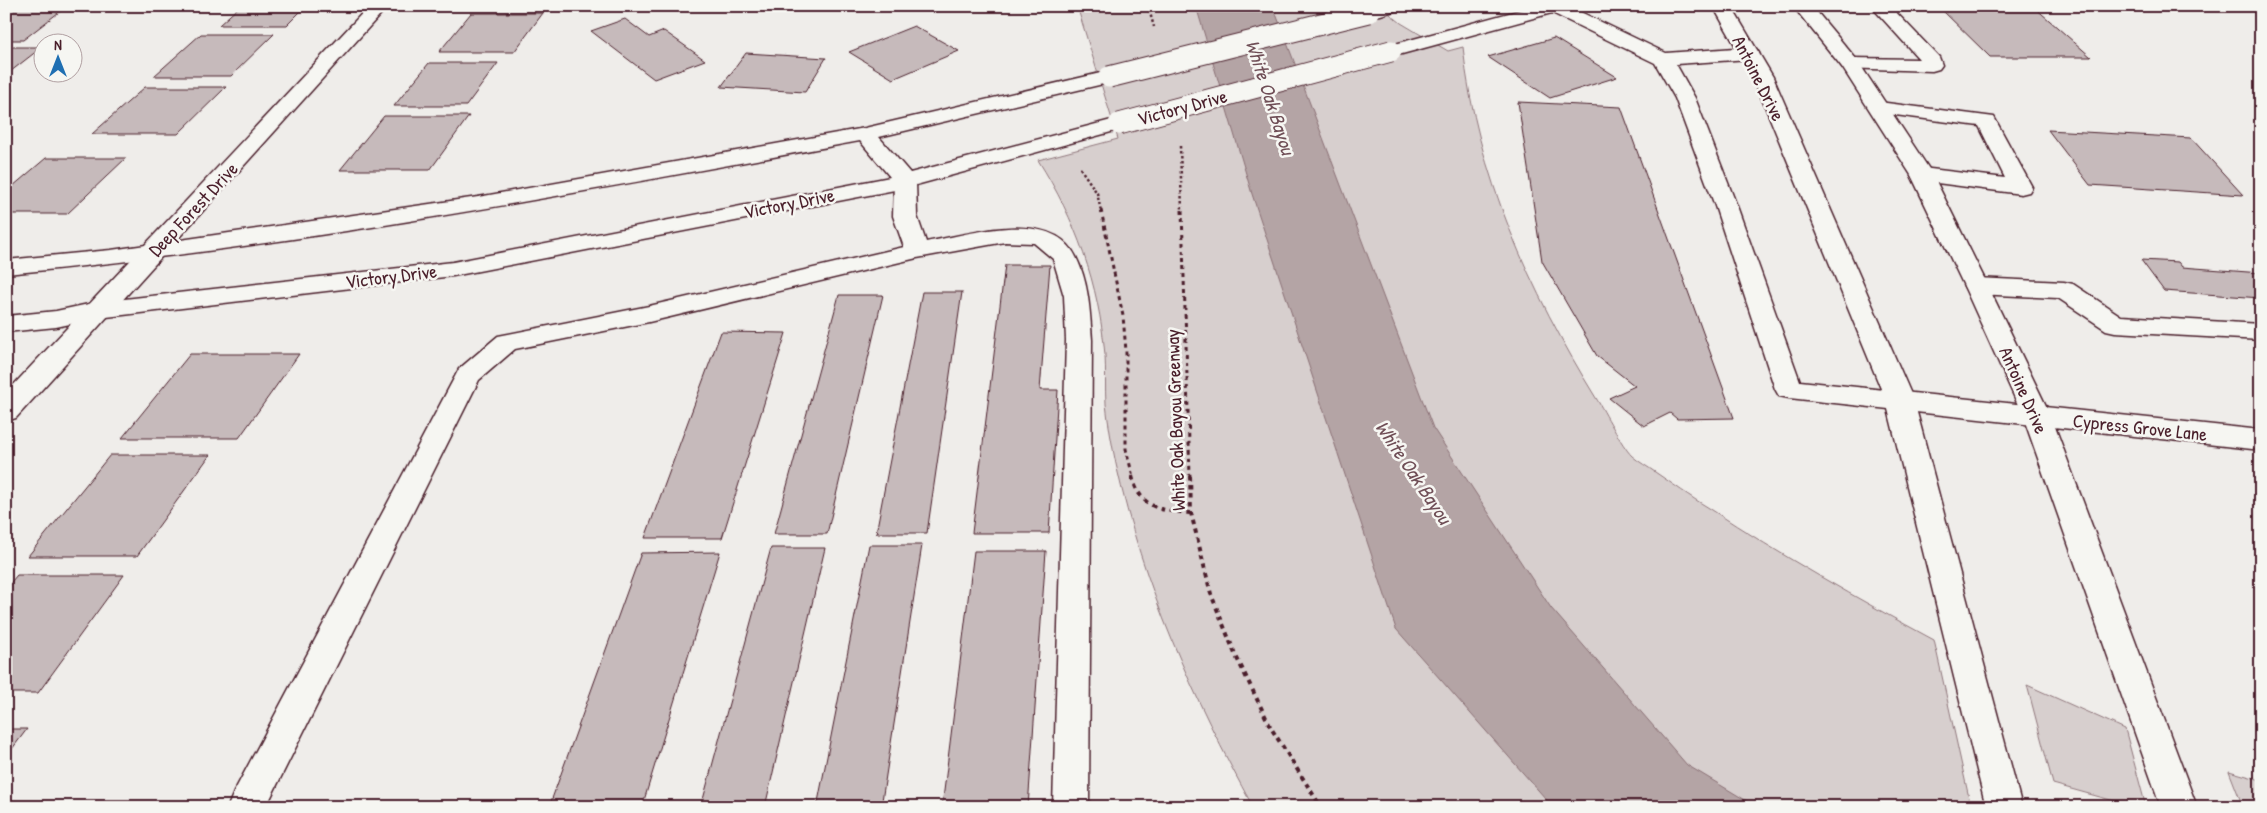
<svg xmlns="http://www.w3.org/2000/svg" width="2267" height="813" viewBox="0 0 2267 813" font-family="'Patrick Hand',sans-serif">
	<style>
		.green { fill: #d7cfce; stroke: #90777c }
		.water { fill: #b4a4a5; stroke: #8a6f74 }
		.building { fill: #c6babb; stroke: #4a1f2b }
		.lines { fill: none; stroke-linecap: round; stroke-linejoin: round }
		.minor-casing { stroke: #4a1f2b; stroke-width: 3 }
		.major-casing { stroke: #4a1f2b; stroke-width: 3 }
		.path-far2 { stroke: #4a1f2b; stroke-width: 2.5; stroke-dasharray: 2.5 2.5; stroke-linecap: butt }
		.path-far1 { stroke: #4a1f2b; stroke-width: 3; stroke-dasharray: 4 4; stroke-linecap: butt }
		.path { stroke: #4a1f2b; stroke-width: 4; stroke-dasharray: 4.5 4.5; stroke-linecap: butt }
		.minor { fill: #f6f6f2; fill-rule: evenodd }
		.major { fill: #f6f6f2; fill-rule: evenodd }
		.major-bridge-casing { stroke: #4a1f2b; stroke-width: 23; stroke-linecap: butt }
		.major-bridge { stroke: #f6f6f2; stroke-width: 21 }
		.labels { text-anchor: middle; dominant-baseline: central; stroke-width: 5; stroke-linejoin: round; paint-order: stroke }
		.street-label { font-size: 19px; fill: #4a1f2b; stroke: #f6f6f2 }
		.water-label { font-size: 20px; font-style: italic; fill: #6f4e56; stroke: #f6f6f2 }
	</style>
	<rect width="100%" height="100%" fill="#efedea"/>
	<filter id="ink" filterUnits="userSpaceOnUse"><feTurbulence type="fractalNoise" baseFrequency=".02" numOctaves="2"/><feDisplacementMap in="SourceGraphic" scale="10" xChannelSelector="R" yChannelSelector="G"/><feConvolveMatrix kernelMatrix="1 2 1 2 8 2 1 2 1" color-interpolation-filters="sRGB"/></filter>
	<g filter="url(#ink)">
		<g class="green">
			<path d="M1077,6H1380L1401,23L1448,51L1463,47C1476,172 1530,291 1596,398C1605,412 1621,445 1632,456C1639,462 1648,467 1655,472C1673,484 1690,497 1709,508C1782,556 1858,599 1934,640L1971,807H1253C1193,698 1143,586 1116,464C1112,445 1108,423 1106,404C1105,388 1106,371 1105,355C1099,284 1076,220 1038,160L1118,139Z"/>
			<polygon points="2027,685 2125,729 2146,807 2136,807 2053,784"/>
			<polygon points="2229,771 2261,780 2261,807 2243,807"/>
		</g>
		<polygon class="water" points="1196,6 1273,6 1433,428 1551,608 1687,765 1757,807 1553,807 1396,629 1252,194"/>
		<g class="building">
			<polygon points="6,6 67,6 23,40 6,40"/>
			<polygon points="240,6 306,6 287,25 219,25"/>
			<polygon points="1938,6 2033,6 2091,57 1990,57"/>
			<polygon points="471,13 543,13 514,52 439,52"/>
			<polygon points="625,19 649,37 664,31 705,60 654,79 591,31"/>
			<polygon points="914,26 959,51 893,79 849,52"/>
			<polygon points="201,34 274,34 231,76 154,76"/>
			<polygon points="1554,38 1617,77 1550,98 1488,57"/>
			<polygon points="6,47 42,47 6,75"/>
			<polygon points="746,53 826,58 805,92 721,87"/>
			<polygon points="429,63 498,63 466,106 394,106"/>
			<polygon points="145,87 226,87 178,134 92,134"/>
			<polygon points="1518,102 1621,107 1734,418 1677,419 1670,413 1644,426 1609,398 1635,386 1597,356 1542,261"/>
			<polygon points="384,116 469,116 430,170 340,170"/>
			<polygon points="2048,130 2191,138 2243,195 2090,185"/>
			<polygon points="46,158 126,158 67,214 6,214 6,192"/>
			<polygon points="2141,260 2178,262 2182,267 2261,273 2261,298 2164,291"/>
			<polygon points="1005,265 1050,265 1040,390 1058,390 1049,533 972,533"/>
			<polygon points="922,292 962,292 927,533 876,533"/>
			<polygon points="839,295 883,295 827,534 774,534"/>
			<polygon points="721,332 786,333 722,538 645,538"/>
			<polygon points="190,354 299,354 239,438 122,438"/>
			<polygon points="110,455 210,455 137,556 28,556"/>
			<polygon points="869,545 922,545 881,807 817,807"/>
			<polygon points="771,548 825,548 765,807 701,807"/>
			<polygon points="974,551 1046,551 1028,807 942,807"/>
			<polygon points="720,552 642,807 549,807 641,553"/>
			<polygon points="17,575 124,575 38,693 6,693 6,588"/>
			<polygon points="6,729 27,729 6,757"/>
		</g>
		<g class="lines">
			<g class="minor-casing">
				<g id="minor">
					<polygon points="369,6 388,6 16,418 6,421 6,393"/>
					<polygon points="1568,6 1666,53 1749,47 1756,49 1759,53 1756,57 1749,59 1676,64 1695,98 1737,206 1800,381 2261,430 2261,450 1789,398 1779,396 1775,389 1715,206 1675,98 1655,63 1548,11 1546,7"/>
					<polygon points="1871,6 1890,6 1939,57 1942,65 1939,69 1932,71 1843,68 1840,64 1843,60 1850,58 1919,59"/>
					<polygon points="1879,102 1994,117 2032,187 2029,192 2021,194 1914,180 1911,175 1914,170 1922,168 2005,178 1979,126 1872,112 1869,108 1872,104"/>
					<path d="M905,174L913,176L916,181L917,216L926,242C968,235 1052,207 1076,257C1089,283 1090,312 1092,340L1089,807H1053L1066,340L1064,296L1053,259L1034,243L1005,242L917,258L649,322L515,349L479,380L266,807H230L229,804L234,792L459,369L498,336L649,306L904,247L893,216L894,181L897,176Z"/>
					<polygon points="1976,278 2064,282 2073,284 2121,316 2261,324 2261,340 2115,332 2106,330 2058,298 1976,294 1967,291 1964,286 1967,281"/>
				</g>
			</g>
			<g class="major-casing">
				<g id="major">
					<path d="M1369,6H1400L1397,10C1386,13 1374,19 1362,16L1360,12L1362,8Z"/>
					<polygon points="1535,6 1566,6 1563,10 1391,57 1384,55 1381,51 1384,47"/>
					<polygon points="1713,6 1731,6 1773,77 1914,401 2022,807 1986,807 1886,401 1753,77"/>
					<polygon points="1793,6 1812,6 1857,60 1933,175 1988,286 2051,416 2197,807 2161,807 2023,416 1964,286 1911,175 1842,67"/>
					<path d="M1109,71L1116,73L1119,77L1116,81L879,137L910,173L1119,118L1126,120L1130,124L1126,128L905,188L453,276L98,318L56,327L6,332V316L56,311L98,302L453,262L890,177L860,141C577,193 293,247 6,274V260L111,250L478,197L865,128Z"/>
				</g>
			</g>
			<g class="path-far2">
				<polyline points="1148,6 1154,27"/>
				<polyline points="1180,146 1182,211"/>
				<polyline points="1080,168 1097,193 1101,211"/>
			</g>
			<g class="path-far1">
				<polyline points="1101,210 1123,316 1126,351 1126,449 1133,477"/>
				<polyline points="1182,210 1190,477"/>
			</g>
			<g class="path">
				<path d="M1132,476C1140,509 1162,511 1191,513"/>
				<polyline points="1190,476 1191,513 1211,594 1235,654 1271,728 1321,807"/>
			</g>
			<use href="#minor" class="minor"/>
			<use href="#major" class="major"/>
			<g class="major-bridge-casing">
				<g id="major-bridge">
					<polyline points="1109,77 1369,12"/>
					<polyline points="1119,124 1391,51"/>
				</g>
			</g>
			<use href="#major-bridge" class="major-bridge"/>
		</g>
	</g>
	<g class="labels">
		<g class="street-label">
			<text transform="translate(1759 78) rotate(63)">Antoine Drive</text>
			<text transform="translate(1182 107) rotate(-15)">Victory Drive</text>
			<text transform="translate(789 203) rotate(-11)">Victory Drive</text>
			<text transform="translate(193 209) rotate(-47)">Deep Forest Drive</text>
			<text transform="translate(391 276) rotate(-7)">Victory Drive</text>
			<text transform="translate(2024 390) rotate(66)">Antoine Drive</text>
			<text transform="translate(1175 420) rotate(-92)">White Oak Bayou Greenway</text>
			<text transform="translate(2140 427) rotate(6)">Cypress Grove Lane</text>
		</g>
		<g class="water-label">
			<text transform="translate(1271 97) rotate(72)">White Oak Bayou</text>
			<text transform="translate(1414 472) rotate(56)">White Oak Bayou</text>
		</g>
	</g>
	<rect width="2267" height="813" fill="none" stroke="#f6f6f2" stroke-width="25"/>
	<rect x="12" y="12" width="2242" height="788" fill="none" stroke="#4a1f2b" stroke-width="2" filter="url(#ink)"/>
	<g transform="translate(58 58)"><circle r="24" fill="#f6f6f2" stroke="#b1a0a2"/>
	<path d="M0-4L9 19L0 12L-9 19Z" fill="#1f6fb2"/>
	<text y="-8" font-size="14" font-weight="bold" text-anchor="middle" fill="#4a1f2b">N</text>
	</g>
</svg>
